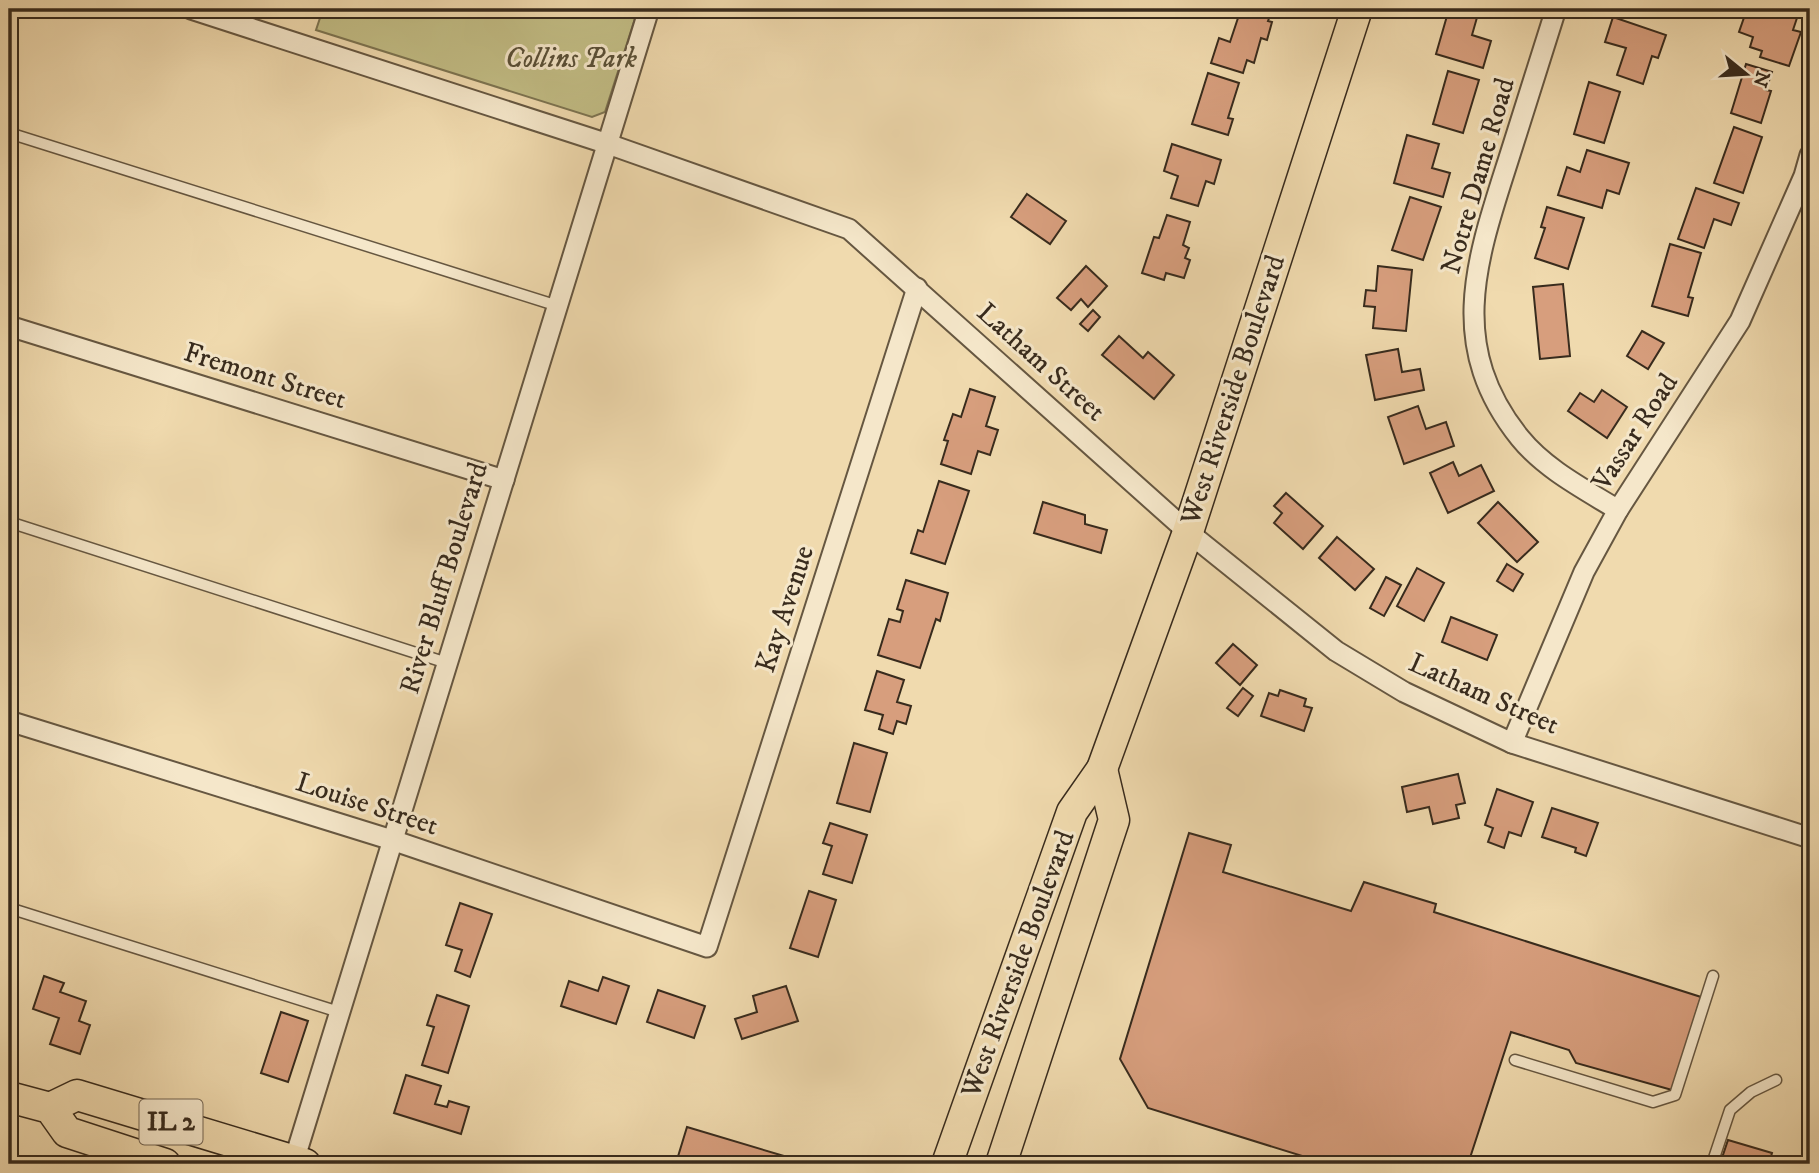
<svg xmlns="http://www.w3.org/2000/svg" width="1819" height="1173" viewBox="0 0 1819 1173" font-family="'IM FELL DW Pica',serif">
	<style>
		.green { fill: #c2bd85; stroke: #7d7451; stroke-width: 2 }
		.building { fill: #d79e7d; stroke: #382b1d; stroke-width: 2 }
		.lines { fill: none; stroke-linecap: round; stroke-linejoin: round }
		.service-casing { stroke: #665741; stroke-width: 13 }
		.minor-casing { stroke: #665741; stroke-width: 23 }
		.primary-casing { stroke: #382b1d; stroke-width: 33 }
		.service { stroke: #f5e7ca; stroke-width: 10 }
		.minor { stroke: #f5e7ca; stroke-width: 19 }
		.primary { stroke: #f0daae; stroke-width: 30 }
		.labels { text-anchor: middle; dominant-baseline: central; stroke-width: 6; stroke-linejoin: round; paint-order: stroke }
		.shield { fill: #f5e7ca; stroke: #716351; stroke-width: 2 }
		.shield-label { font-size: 26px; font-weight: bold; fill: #382b1d }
		.park-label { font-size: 28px; font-style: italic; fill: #5a5037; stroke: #f5e7ca }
		.street-label { font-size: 28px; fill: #382b1d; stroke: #f5e7ca }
	</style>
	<rect width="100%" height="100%" fill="#f0daae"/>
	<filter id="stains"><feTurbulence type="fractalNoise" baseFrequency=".00286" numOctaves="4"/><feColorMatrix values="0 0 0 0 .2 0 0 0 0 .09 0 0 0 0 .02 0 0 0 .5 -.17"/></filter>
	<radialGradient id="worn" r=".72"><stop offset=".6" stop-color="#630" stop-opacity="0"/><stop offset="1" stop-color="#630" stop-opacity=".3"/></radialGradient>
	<polygon class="green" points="323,9 638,9 605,112 592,117 316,30"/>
	<g class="building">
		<polygon points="1241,9 1270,16 1268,21 1272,22 1267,40 1261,38 1254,63 1247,60 1243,73 1211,63 1219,38 1230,42"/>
		<polygon points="1449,9 1461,9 1478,14 1472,35 1491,41 1483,68 1436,54"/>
		<polygon points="1747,9 1790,9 1799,12 1793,30 1801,32 1789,66 1760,57 1762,51 1750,47 1753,37 1739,32"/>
		<polygon points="1613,17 1666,35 1658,58 1652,56 1643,84 1617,75 1626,48 1605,42"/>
		<polygon points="1746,64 1772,72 1766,90 1771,91 1761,123 1731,113"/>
		<polygon points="1448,71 1479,80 1463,133 1433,124"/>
		<polygon points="1208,73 1239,83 1228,118 1233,119 1228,135 1192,124"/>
		<polygon points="1589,82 1620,92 1604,143 1574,134"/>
		<polygon points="1734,127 1762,137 1743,193 1714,183"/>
		<polygon points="1407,135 1439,144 1432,168 1450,173 1443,197 1394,183"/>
		<polygon points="1172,144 1221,160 1214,184 1206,181 1198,206 1171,198 1178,176 1164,171"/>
		<polygon points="1587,150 1629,163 1619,194 1607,190 1602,208 1558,195 1567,167 1580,172"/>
		<polygon points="1696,188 1739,203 1731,225 1714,219 1704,248 1678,239"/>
		<polygon points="1027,194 1066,221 1050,244 1011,217"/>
		<polygon points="1410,197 1441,207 1423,260 1392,250"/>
		<polygon points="1547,207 1584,218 1568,269 1535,258 1545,228 1541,227"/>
		<polygon points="1167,215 1190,222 1183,245 1189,248 1185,258 1190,260 1184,278 1166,273 1164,280 1142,273 1154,237 1159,238"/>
		<polygon points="1670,244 1701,253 1688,297 1693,298 1688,316 1652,306"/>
		<polygon points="1086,266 1107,286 1088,307 1081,299 1071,310 1057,298"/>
		<polygon points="1378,266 1412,270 1406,331 1373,328 1375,307 1364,306 1366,290 1376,291"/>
		<polygon points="1563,284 1570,356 1540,359 1533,287"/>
		<polygon points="1093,310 1100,317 1088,331 1080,324"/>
		<polygon points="1642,331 1664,343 1648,369 1627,356"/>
		<polygon points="1119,336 1143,358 1148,352 1174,375 1154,399 1102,355"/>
		<polygon points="1398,349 1402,372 1420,369 1424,390 1375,400 1366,355"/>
		<polygon points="970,389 995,397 986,426 998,430 990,455 978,451 971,474 941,464 948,441 944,440 953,414 961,417"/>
		<polygon points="1602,390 1627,407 1607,438 1568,411 1580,393 1594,402"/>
		<polygon points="1418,406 1426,429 1446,422 1454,446 1404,464 1388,417"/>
		<polygon points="1453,462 1459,476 1481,465 1494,491 1448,513 1430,473"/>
		<polygon points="939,481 969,491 945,564 911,553 918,530 923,532"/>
		<polygon points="1286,493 1323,526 1303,549 1274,523 1282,513 1274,506"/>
		<polygon points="1043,502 1085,515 1085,524 1107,530 1101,553 1034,533"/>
		<polygon points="1498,502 1538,542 1517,562 1478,523"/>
		<polygon points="1337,537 1374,569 1355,590 1319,558"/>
		<polygon points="1507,564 1523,574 1513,591 1497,581"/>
		<polygon points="1417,568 1444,583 1424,621 1397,606"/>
		<polygon points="1386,577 1401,585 1384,616 1370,608"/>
		<polygon points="906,580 948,593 940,621 936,619 920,668 878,655 889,619 900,622 903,611 897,609"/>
		<polygon points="1451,617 1497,635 1487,660 1442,642"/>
		<polygon points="1233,644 1257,665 1240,685 1216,663"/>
		<polygon points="877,671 904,680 897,702 911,706 906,724 897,721 893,734 879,729 883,715 865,710"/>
		<polygon points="1243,688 1253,696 1238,716 1227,708"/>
		<polygon points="1280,690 1306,699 1304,706 1312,708 1304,731 1261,716 1269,693 1278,696"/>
		<polygon points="854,743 887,753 870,812 837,803"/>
		<polygon points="1458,774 1465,803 1456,805 1459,818 1433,824 1429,807 1407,812 1402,787"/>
		<polygon points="1497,789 1533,802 1521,836 1509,832 1504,848 1488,842 1493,828 1485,825"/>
		<polygon points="1552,808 1598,823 1586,856 1575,852 1576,848 1542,837"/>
		<polygon points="830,823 867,835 852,883 823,874 832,846 823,843"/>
		<polygon points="1189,833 1231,845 1223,872 1351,911 1364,882 1436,904 1434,912 1701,997 1672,1090 1576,1063 1569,1050 1511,1032 1468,1164 1362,1164 1355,1162 1328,1164 1148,1108 1120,1059"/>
		<polygon points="809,891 836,900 818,957 790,948"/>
		<polygon points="460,903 492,914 470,977 455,971 462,950 446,945"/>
		<polygon points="44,976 64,983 60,992 86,1001 79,1021 90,1025 80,1054 50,1044 59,1018 33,1009"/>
		<polygon points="603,977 629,986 616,1024 561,1006 569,981 598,991"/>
		<polygon points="786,986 798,1021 742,1039 735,1019 757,1012 753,996"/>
		<polygon points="658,990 705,1006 694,1038 647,1022"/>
		<polygon points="437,995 469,1006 448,1073 422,1065 434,1027 427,1025"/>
		<polygon points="281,1012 308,1021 288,1082 261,1073"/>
		<polygon points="406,1075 441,1086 435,1104 447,1107 449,1101 469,1107 461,1134 394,1113"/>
		<polygon points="687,1127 794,1159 792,1164 676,1163"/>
		<polygon points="1728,1140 1772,1153 1769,1164 1720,1164"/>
	</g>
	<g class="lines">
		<g class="service-casing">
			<g id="service">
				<polyline points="9,133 558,306"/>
				<polyline points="9,522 447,663"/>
				<polyline points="9,908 339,1012"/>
				<polyline points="1515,1060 1653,1102 1675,1095 1713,976"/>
				<polyline points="1712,1164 1730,1110 1751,1092 1776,1080"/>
			</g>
		</g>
		<g class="minor-casing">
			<g id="minor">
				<polyline points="191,9 608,144 849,229 1188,532 1336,651 1404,692 1512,743 1810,838"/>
				<path d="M1556,9C1540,59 1524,110 1508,161C1476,261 1446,346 1520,438C1545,469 1584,489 1618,510"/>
				<polyline points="9,326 504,480"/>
				<polyline points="9,721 392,840 707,947 917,288"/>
				<polyline points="1512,743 1584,572 1618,510 1740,321 1804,176 1810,155"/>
				<polyline points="293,1164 649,9"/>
			</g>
		</g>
		<g class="primary-casing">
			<g id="primary">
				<polyline points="9,1097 50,1108 67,1132 165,1164"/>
				<polyline points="50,1108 77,1095 305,1164"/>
				<polyline points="947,1164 1072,812 1102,769 1188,532 1357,9"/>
				<polyline points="1001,1164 1114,820 1102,769"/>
			</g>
		</g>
		<use href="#service" class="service"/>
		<use href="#minor" class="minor"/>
		<use href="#primary" class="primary"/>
	</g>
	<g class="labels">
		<rect class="shield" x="139.5" y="1099.5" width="63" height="45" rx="5"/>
		<g class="shield-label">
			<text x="171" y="1122">IL 2</text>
		</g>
		<g class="park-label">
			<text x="571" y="58">Collins Park</text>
		</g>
		<g class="street-label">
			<text transform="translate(1478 176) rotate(-74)">Notre Dame Road</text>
			<text transform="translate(1041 362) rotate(42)">Latham Street</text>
			<text transform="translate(265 376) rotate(17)">Fremont Street</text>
			<text transform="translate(1233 390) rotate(-72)">West Riverside Boulevard</text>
			<text transform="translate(1635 432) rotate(-57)">Vassar Road</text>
			<text transform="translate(444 578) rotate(-73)">River Bluff Boulevard</text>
			<text transform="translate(785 609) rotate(-72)">Kay Avenue</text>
			<text transform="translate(1484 694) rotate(24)">Latham Street</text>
			<text transform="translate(367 804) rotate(18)">Louise Street</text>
			<text transform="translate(1018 964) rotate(-70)">West Riverside Boulevard</text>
		</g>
	</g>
	<rect width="1819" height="1173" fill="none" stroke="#f0daae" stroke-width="35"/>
	<rect x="10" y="10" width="1798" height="1152" fill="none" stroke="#382b1d" stroke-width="3.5"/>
	<rect x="18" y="18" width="1784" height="1138" fill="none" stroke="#382b1d" stroke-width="2"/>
	<g transform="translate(1746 74) rotate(108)" stroke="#f5e7ca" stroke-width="5" paint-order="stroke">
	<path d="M0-5L12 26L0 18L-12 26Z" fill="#382b1d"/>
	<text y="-10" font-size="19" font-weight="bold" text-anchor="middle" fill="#382b1d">N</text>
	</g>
	<rect width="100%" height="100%" filter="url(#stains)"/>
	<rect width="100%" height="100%" fill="url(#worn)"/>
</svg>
